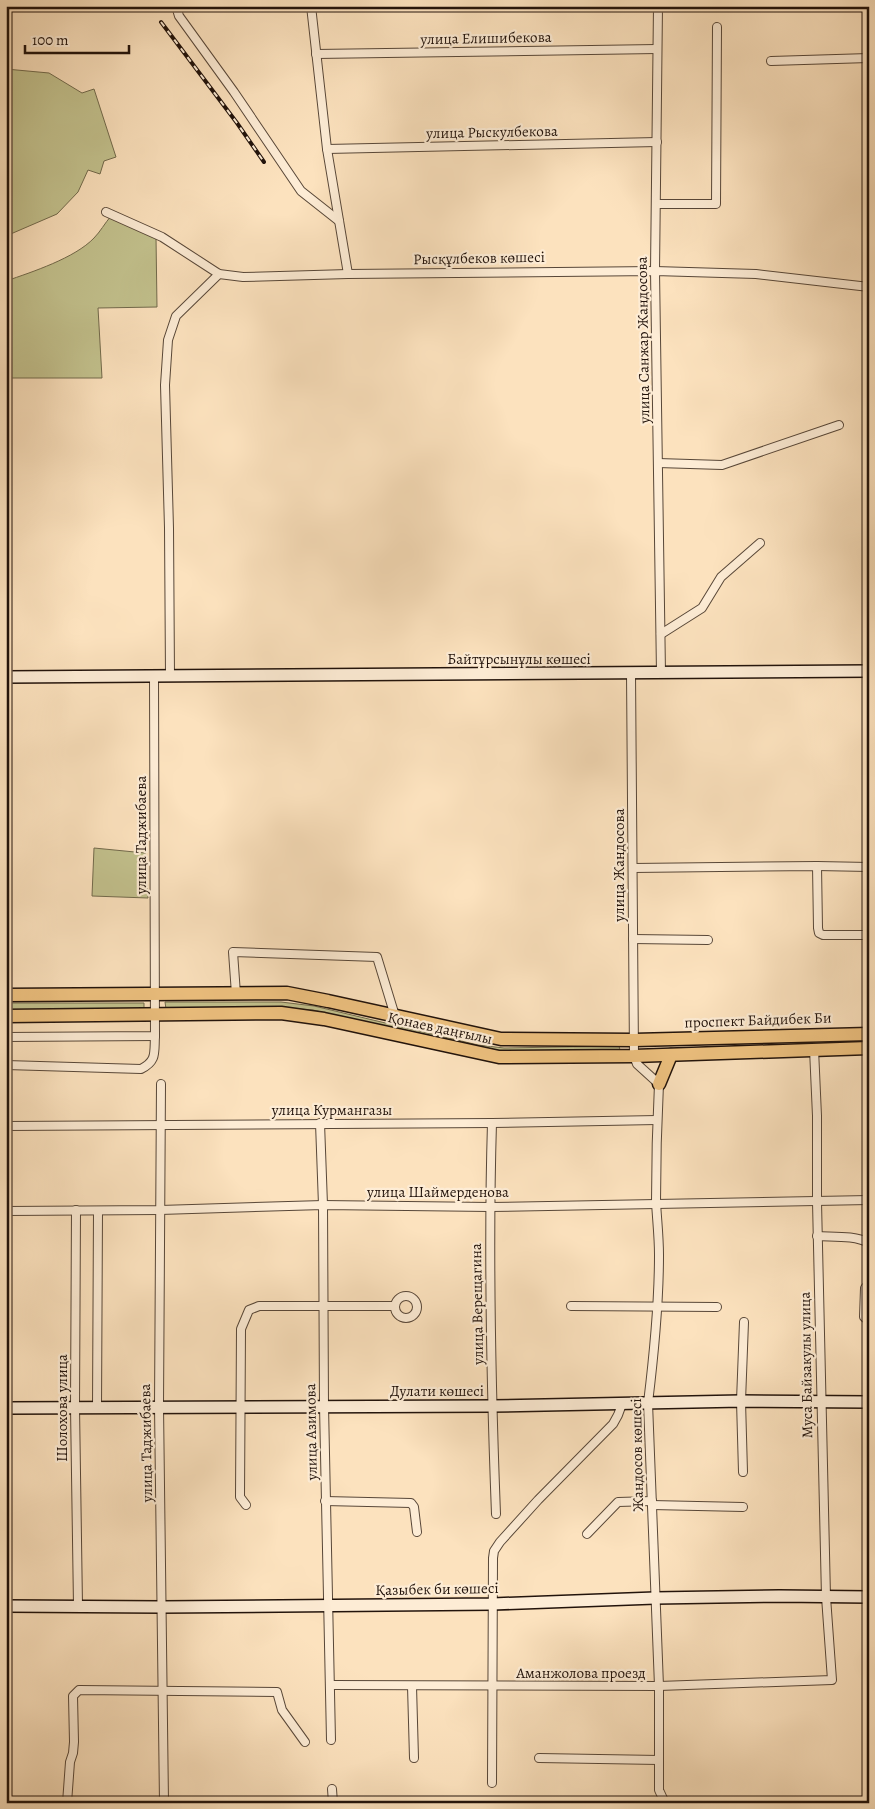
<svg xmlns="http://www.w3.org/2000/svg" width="875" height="1809" viewBox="0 0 875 1809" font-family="Alegreya,serif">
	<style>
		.green { fill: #c3c28e; stroke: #726a4c }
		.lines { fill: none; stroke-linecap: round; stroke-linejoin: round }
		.minor-casing { stroke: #584738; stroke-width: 10 }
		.secondary-casing { stroke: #22130b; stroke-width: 14 }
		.primary-casing { stroke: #22130b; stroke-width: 15 }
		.minor { stroke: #fdecd5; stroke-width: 8 }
		.secondary { stroke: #fdecd5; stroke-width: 11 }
		.primary { stroke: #eec17f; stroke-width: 12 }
		.rail-casing { stroke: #22130b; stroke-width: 4 }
		.rail { stroke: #fdecd5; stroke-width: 2; stroke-dasharray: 5.5; stroke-linecap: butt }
		.labels { text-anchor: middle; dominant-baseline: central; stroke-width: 4.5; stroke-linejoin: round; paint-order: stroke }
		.street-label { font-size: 15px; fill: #22130b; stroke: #fdecd5 }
	</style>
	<rect width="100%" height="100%" fill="#fce2be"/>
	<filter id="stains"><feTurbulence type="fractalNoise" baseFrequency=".004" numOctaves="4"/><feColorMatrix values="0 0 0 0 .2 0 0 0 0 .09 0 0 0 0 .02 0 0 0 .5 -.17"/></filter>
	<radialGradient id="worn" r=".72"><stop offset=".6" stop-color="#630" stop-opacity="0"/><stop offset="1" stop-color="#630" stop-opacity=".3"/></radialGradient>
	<g class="green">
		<polygon points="6,69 49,73 82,93 94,89 116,157 104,161 100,174 88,170 78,192 57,214 6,236"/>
		<path d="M111,216L156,237L157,307L98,308L102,378H6V281C32,272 75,258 94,238C100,232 105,223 111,216Z"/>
		<polygon points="94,848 145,853 148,898 92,896"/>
		<polygon points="165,1002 281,1002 314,1006 478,1045 504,1048 619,1046 620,1050 505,1051 469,1047 313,1010 282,1008 166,1009"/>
		<polygon points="6,1003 144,1003 144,1009 6,1010"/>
	</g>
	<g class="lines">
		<g class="minor-casing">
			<g id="minor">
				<polyline points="176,6 179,16 234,92 301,191 339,221"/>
				<polyline points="311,6 327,149 348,274"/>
				<polyline points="658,6 655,271 661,673"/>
				<polyline points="316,54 657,49"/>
				<polyline points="771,61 869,58"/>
				<polyline points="327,149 657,142"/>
				<polyline points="656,204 716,204 717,27"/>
				<polyline points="106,212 162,237 219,274 243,277 348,274 655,271 756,274 869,287"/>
				<polyline points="658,463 722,465 839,425"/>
				<polyline points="661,634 702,608 721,577 760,543"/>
				<path d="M631,673L634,1056L637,1064L659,1084C657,1123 656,1162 656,1202C657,1220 659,1237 659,1255C659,1305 654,1354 648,1403L659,1686V1790L665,1803"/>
				<polyline points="170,676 169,528 165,385 168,340 176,316 219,274"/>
				<polyline points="817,866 869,867"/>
				<polyline points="633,868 817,866 818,928 819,933 823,935 869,935"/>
				<polyline points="633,939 708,940"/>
				<polyline points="236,994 233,952 377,957 395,1016"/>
				<polyline points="6,1037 155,1036 154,677"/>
				<path d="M6,1065L141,1069C157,1061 154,1053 155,1036"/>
				<polyline points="161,1084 159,1406 164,1803"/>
				<polyline points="320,1123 323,1205 324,1406 331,1740"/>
				<path d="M492,1123C488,1253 491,1384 496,1514"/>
				<polyline points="6,1126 492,1123 657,1120"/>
				<polyline points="76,1210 75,1407 78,1606"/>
				<polyline points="6,1211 160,1210 323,1205 490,1207 869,1200"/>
				<path d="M817,1236C833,1237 855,1235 869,1243"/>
				<polyline points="869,1283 865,1288 864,1317 869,1321"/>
				<circle cx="406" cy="1307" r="11"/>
				<polyline points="571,1306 717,1307"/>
				<polyline points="97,1408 98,1211"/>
				<polyline points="743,1472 741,1401 744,1322"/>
				<polyline points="325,1501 411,1503 414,1507 417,1532"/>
				<polyline points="246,1505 240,1497 241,1329 249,1310 259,1306 395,1306"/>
				<polyline points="652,1505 743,1507"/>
				<polyline points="587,1534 618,1502 652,1501"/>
				<polyline points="330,1685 659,1686 832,1680 826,1597 817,1202 817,1116 814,1049"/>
				<polyline points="412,1686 414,1758"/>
				<polyline points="539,1758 659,1760"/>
				<polyline points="492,1783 493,1558 494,1551 500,1542 538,1500 613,1424 618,1415 622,1404"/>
				<polyline points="332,1789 333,1803"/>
				<polyline points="67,1803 70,1762 73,1753 74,1742 73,1696 79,1690 277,1692 282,1710 305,1742"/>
			</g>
		</g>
		<g class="secondary-casing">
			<g id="secondary">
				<polyline points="6,677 869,671"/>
				<polyline points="6,1408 492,1406 741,1401 869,1402"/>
				<polyline points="6,1606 162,1607 493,1604 655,1598 779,1596 869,1597"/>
			</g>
		</g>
		<g class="primary-casing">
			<g id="primary">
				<polyline points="6,995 287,993 328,1001 501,1039 634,1040 869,1034"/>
				<polyline points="6,1016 281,1013 324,1019 499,1057 634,1056 869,1048"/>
				<polyline points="659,1084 671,1055"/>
			</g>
		</g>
		<use href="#minor" class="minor"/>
		<use href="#secondary" class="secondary"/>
		<use href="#primary" class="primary"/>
		<g class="rail-casing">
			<polyline id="rail" points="161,22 237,123 264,162"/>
		</g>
		<use href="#rail" class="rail"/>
	</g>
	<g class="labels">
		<g class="street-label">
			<text transform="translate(486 38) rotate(-1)">улица Елишибекова</text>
			<text transform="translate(492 132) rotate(-1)">улица Рыскулбекова</text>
			<text transform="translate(479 258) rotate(-1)">Рысқұлбеков көшесі</text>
			<text transform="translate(643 340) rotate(-91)">улица Санжар Жандосова</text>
			<text x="519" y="659">Байтұрсынұлы көшесі</text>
			<text transform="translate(141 835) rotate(-90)">улица Таджибаева</text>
			<text transform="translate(619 865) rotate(-90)">улица Жандосова</text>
			<text transform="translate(758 1020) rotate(-2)">проспект Байдибек Би</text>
			<text transform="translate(440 1028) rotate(12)">Қонаев даңғылы</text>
			<text x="332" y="1110">улица Курмангазы</text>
			<text x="438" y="1192">улица Шаймерденова</text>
			<text transform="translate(477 1304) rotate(-91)">улица Верещагина</text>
			<text transform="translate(806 1365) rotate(-91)">Муса Байзакулы улица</text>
			<text x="437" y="1391">Дулати көшесі</text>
			<text transform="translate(62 1408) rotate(-90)">Шолохова улица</text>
			<text transform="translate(311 1432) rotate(-91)">улица Азимова</text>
			<text transform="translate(146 1443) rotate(-91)">улица Таджибаева</text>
			<text transform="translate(637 1455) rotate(-91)">Жандосов көшесі</text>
			<text transform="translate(437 1589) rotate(-1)">Қазыбек би көшесі</text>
			<text x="581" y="1673">Аманжолова проезд</text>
		</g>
	</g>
	<rect width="875" height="1809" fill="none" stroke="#fce2be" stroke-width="25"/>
	<rect x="8" y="8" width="860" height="1794" fill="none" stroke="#22130b" stroke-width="2.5"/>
	<rect x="12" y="12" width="850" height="1784" fill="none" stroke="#22130b"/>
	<path d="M25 45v8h104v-8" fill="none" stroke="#22130b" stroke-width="2.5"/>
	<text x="32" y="45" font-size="15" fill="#22130b" stroke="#fdecd5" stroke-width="4" paint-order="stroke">100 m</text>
	<rect width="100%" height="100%" filter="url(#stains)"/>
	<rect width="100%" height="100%" fill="url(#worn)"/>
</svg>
